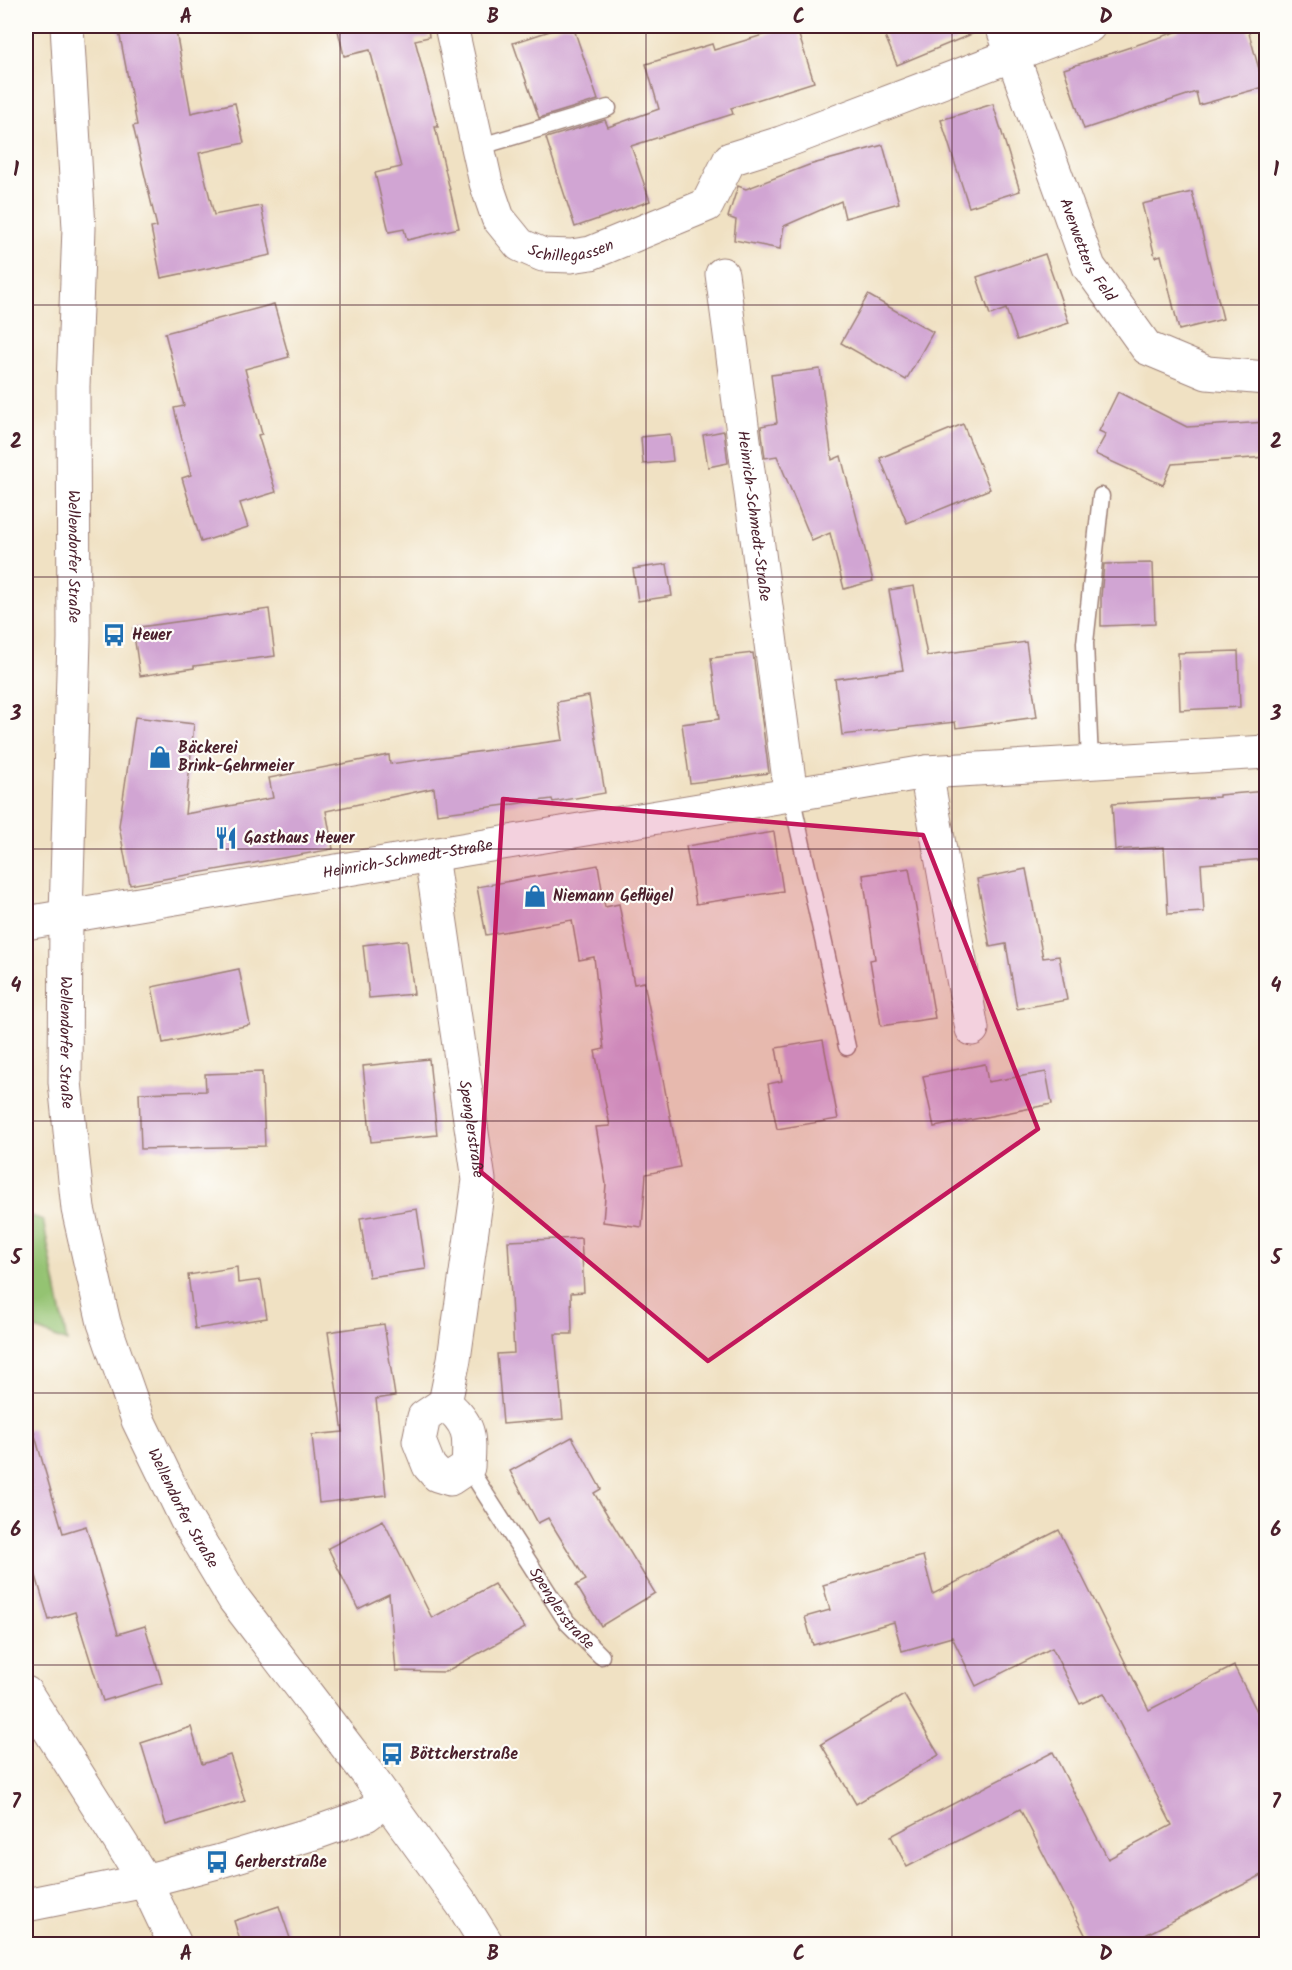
<svg xmlns="http://www.w3.org/2000/svg" width="1292" height="1970" viewBox="0 0 1292 1970" font-family="Kalam,sans-serif">
	<style>
		.grass { fill: #94c372; stroke: #6f714e; stroke-width: 1.5 }
		.building { fill: #d1a5d3 }
		.lines { fill: none; stroke-linecap: round; stroke-linejoin: round }
		.service-casing { stroke: #9d8077; stroke-width: 19 }
		.minor-casing { stroke: #9d8077; stroke-width: 35 }
		.tertiary-casing { stroke: #9d8077; stroke-width: 35 }
		.service { stroke: #fff; stroke-width: 16 }
		.minor { stroke: #fff; stroke-width: 33 }
		.tertiary { stroke: #fff; stroke-width: 33 }
		.marked { fill: #c2185b; fill-opacity: 0.2; stroke: #c2185b; stroke-width: 4.5; stroke-linejoin: round }
		.grid { fill: none; stroke: #4a1f2b; stroke-width: 1.5; stroke-opacity: 0.55 }
		.labels { text-anchor: middle; dominant-baseline: central; stroke-width: 4.5; stroke-linejoin: round; paint-order: stroke }
		.street-label { font-size: 16px; fill: #4a1f2b; stroke: #fdfcf7 }
		.poi-label { font-size: 16px; font-weight: bold; fill: #4a1f2b; stroke: #fdfcf7; text-anchor: start }
		.neatline { fill: none; stroke: #4a1f2b; stroke-width: 2 }
		.grid-label { font-size: 20px; text-anchor: middle; font-weight: bold; fill: #4a1f2b }
	</style>
	<rect width="100%" height="100%" fill="#fdfcf7"/>
	<filter id="ink" filterUnits="userSpaceOnUse"><feTurbulence type="fractalNoise" baseFrequency=".0167" numOctaves="2"/><feDisplacementMap in="SourceGraphic" scale="12" xChannelSelector="R" yChannelSelector="G"/><feConvolveMatrix kernelMatrix="1 2 1 2 8 2 1 2 1" color-interpolation-filters="sRGB"/></filter>
	<filter id="wash" filterUnits="userSpaceOnUse"><feTurbulence type="fractalNoise" baseFrequency=".008" numOctaves="4" result="noise"/><feDisplacementMap in="SourceGraphic" scale="24" xChannelSelector="R" yChannelSelector="G"/><feGaussianBlur stdDeviation="1.35" result="paint"/><feColorMatrix in="noise" values="0 0 0 0 0 0 0 0 0 0 0 0 0 0 0 0 0 1.4 0 .05"/><feComposite in="paint" operator="in"/></filter>
	<g filter="url(#wash)">
		<rect width="100%" height="100%" fill="#f0e1c3"/>
		<polygon class="grass" points="26,1214 43,1220 67,1342 26,1325"/>
		<g id="blocks">
			<g class="building">
				<polygon points="118,26 175,26 191,113 235,103 244,143 199,153 214,215 261,206 271,255 161,278 151,228 157,227 133,126 137,125"/>
				<polygon points="337,26 428,26 429,37 415,40 438,127 435,127 459,228 407,240 404,229 389,232 375,173 401,167 370,50 344,56"/>
				<polygon points="565,26 573,26 598,100 539,118 513,43"/>
				<polygon points="792,26 796,26 814,82 731,108 733,114 631,146 650,201 575,227 546,138 605,120 608,127 659,109 646,64 712,44 714,50"/>
				<polygon points="881,26 984,26 984,29 897,65"/>
				<polygon points="1178,26 1247,26 1264,87 1199,105 1196,92 1084,129 1064,69 1179,31"/>
				<polygon points="993,104 1020,191 969,207 941,120"/>
				<polygon points="883,145 899,203 845,218 841,201 784,226 780,249 734,240 736,220 728,217 738,186 746,189 809,165"/>
				<polygon points="1192,192 1223,319 1179,330 1161,255 1155,257 1142,204"/>
				<polygon points="1045,254 1069,323 1017,340 1006,309 990,315 977,277"/>
				<polygon points="868,295 933,332 906,380 841,343"/>
				<polygon points="274,304 289,357 245,369 262,434 258,435 276,492 240,503 248,527 201,542 182,478 191,475 174,408 184,406 165,333"/>
				<polygon points="820,369 832,460 841,456 873,581 844,589 830,533 812,541 777,456 765,458 761,426 777,423 771,375"/>
				<polygon points="1118,392 1187,427 1266,422 1266,457 1172,464 1163,485 1095,454 1106,434 1099,431"/>
				<polygon points="963,424 990,489 907,523 880,458"/>
				<polygon points="724,431 728,463 708,467 703,435"/>
				<polygon points="670,434 673,461 643,464 641,437"/>
				<polygon points="1153,563 1155,624 1101,626 1101,597 1104,564"/>
				<polygon points="667,564 672,596 638,601 633,569"/>
				<polygon points="914,586 927,656 1026,642 1037,717 956,728 955,722 842,735 835,679 903,670 889,590"/>
				<polygon points="269,609 275,656 194,666 194,668 140,676 133,628"/>
				<polygon points="1238,651 1240,707 1180,710 1178,653"/>
				<polygon points="753,653 769,773 690,783 682,724 719,719 711,658"/>
				<polygon points="589,696 605,793 553,802 552,799 437,814 434,788 326,811 333,849 130,885 119,826 135,717 194,724 185,814 273,798 269,778 389,755 390,764 563,740 557,702"/>
				<polygon points="1266,791 1266,859 1201,864 1204,912 1168,914 1164,847 1115,850 1112,804 1219,797 1219,795"/>
				<polygon points="774,832 783,891 696,904 686,846"/>
				<polygon points="598,865 605,907 619,904 634,984 644,982 680,1167 646,1174 642,1227 603,1222 606,1184 596,1127 610,1126 595,1051 604,1049 594,957 579,960 572,920 486,935 477,887"/>
				<polygon points="909,868 935,1018 881,1026 870,960 875,959 863,875"/>
				<polygon points="1026,869 1043,958 1059,956 1067,1000 1017,1009 1006,944 990,947 977,879"/>
				<polygon points="407,940 414,994 369,998 363,945"/>
				<polygon points="239,969 250,1025 163,1043 152,987"/>
				<polygon points="823,1040 838,1119 777,1129 768,1084 782,1081 776,1048"/>
				<polygon points="429,1059 437,1135 371,1142 363,1066"/>
				<polygon points="985,1064 988,1082 1046,1072 1052,1104 934,1127 923,1076"/>
				<polygon points="262,1072 265,1146 141,1149 139,1093 206,1091 205,1074"/>
				<polygon points="417,1209 426,1269 369,1277 360,1218"/>
				<polygon points="581,1238 584,1292 571,1293 572,1334 555,1334 563,1419 503,1424 497,1354 514,1353 508,1241"/>
				<polygon points="237,1267 238,1283 261,1280 267,1318 195,1329 188,1275"/>
				<polygon points="384,1324 395,1396 376,1399 386,1495 319,1503 312,1435 343,1432 328,1332"/>
				<polygon points="33,1429 63,1533 86,1526 118,1634 145,1626 162,1683 103,1701 75,1612 49,1620 26,1542 26,1430"/>
				<polygon points="572,1437 601,1489 594,1493 655,1593 601,1626 576,1585 586,1580 548,1518 538,1523 510,1471"/>
				<polygon points="383,1520 432,1618 494,1584 525,1628 445,1672 396,1671 389,1594 358,1609 328,1548"/>
				<polygon points="1059,1530 1149,1710 1234,1666 1266,1729 1266,1873 1128,1944 1090,1944 1020,1809 907,1867 891,1836 1053,1752 1108,1859 1172,1825 1104,1693 1080,1704 1052,1648 976,1686 952,1637 902,1651 894,1622 813,1645 805,1617 830,1610 823,1585 923,1556 933,1594"/>
				<polygon points="904,1695 939,1755 856,1804 821,1744"/>
				<polygon points="191,1727 202,1764 230,1755 245,1801 166,1825 141,1743"/>
				<polygon points="279,1906 292,1944 241,1944 234,1921"/>
			</g>
		</g>
	</g>
	<g filter="url(#ink)">
		<use href="#blocks" fill-opacity="0" stroke="#9d8077" stroke-width="1.5"/>
		<g class="lines">
			<g class="service-casing">
				<g id="service">
					<polyline points="478,147 608,108"/>
					<polyline points="1090,762 1085,643 1101,496"/>
					<polyline points="791,795 847,1047"/>
					<path id="s1" d="M468,1467L567,1622L601,1656"/>
				</g>
			</g>
			<g class="minor-casing">
				<g id="minor">
					<path id="s2" d="M451,26L486,183L498,218L520,245L543,255L571,256L591,253L707,205L730,159L781,143L1089,26"/>
					<path id="s3" d="M1002,26L1089,267L1147,348L1207,373L1266,378"/>
					<path id="s4" d="M722,274L791,795"/>
					<polyline points="926,772 972,1029"/>
					<path id="s5" d="M431,856L479,1180L454,1359L445,1403C471,1425 470,1435 468,1467L450,1479L437,1475L429,1466L419,1441L424,1417L445,1403"/>
					<path id="s6" d="M26,923L926,772L1266,752"/>
					<polyline points="26,1693 145,1881 175,1944"/>
					<polyline points="26,1905 145,1881 217,1862 318,1832 366,1815 386,1800"/>
				</g>
			</g>
			<g class="tertiary-casing">
				<g id="tertiary">
					<path id="s7" d="M67,26L79,228L73,386L74,639L66,915L65,1082L78,1209L104,1323L138,1420L186,1519L234,1599L367,1773L462,1904L487,1944"/>
				</g>
			</g>
			<use href="#service" class="service"/>
			<use href="#minor" class="minor"/>
			<use href="#tertiary" class="tertiary"/>
		</g>
	</g>
	<path class="marked" d="M503,799L923,835L1038,1129L708,1361L481,1172Z"/>
	<path class="grid" d="M340,26V1944M646,26V1944M952,26V1944M26,305H1266M26,577H1266M26,849H1266M26,1121H1266M26,1393H1266M26,1665H1266"/>
	<defs>
		<g id="bus-bare" transform="scale(1.8)"><path d="M-5-6H5V4H4V6H2V4H-2V6H-4V4H-5ZM-3.5-4V0h7V-4ZM-3.5 1.2v1.5H-2V1.2ZM2 1.2v1.5H3.5V1.2Z" fill="#1f6fb2" stroke="#fdfcf7" stroke-width="2.5" paint-order="stroke"/></g>
		<g id="shop-bare" transform="scale(1.8)"><path d="M-5-2.5h2.3a2.7 3.5 0 0 1 5.4 0H5L5.5 6h-11ZM-1.5-2.5h3a1.5 2.3 0 0 0-3 0Z" fill="#1f6fb2" stroke="#fdfcf7" stroke-width="2.5" paint-order="stroke"/></g>
		<g id="restaurant-bare" transform="scale(1.8)"><path d="M-5-6h1v4h1v-4h1v4h1v-4h1v5L-1.5 .5V6h-2V.5L-5-1ZM5-6V6H3V1.5H1.5Q1.5-4 5-6Z" fill="#1f6fb2" stroke="#fdfcf7" stroke-width="2.5" paint-order="stroke"/></g>
	</defs>
	<g fill-rule="evenodd">
		<use href="#bus-bare" x="114" y="635"/>
		<use href="#shop-bare" x="160" y="757"/>
		<use href="#restaurant-bare" x="226" y="838"/>
		<use href="#shop-bare" x="535" y="896"/>
		<use href="#bus-bare" x="392" y="1754"/>
		<use href="#bus-bare" x="217" y="1862"/>
	</g>
	<g class="labels">
		<g class="street-label">
			<text stroke="none"><textPath href="#s2" startOffset="286">Schillegassen</textPath></text>
			<text stroke="none"><textPath href="#s3" startOffset="240">Averwetters Feld</textPath></text>
			<text stroke="none"><textPath href="#s4" startOffset="244">Heinrich-Schmedt-Straße</textPath></text>
			<text stroke="none"><textPath href="#s7" startOffset="531">Wellendorfer Straße</textPath></text>
			<text stroke="none"><textPath href="#s6" startOffset="387">Heinrich-Schmedt-Straße</textPath></text>
			<text stroke="none"><textPath href="#s7" startOffset="1017">Wellendorfer Straße</textPath></text>
			<text stroke="none"><textPath href="#s5" startOffset="276">Spenglerstraße</textPath></text>
			<text stroke="none"><textPath href="#s7" startOffset="1503">Wellendorfer Straße</textPath></text>
			<text stroke="none"><textPath href="#s1" startOffset="170">Spenglerstraße</textPath></text>
		</g>
		<g class="poi-label">
			<text x="132" y="635">Heuer</text>
			<text x="178" y="748">Bäckerei<tspan x="178" dy="18">Brink-Gehrmeier</tspan></text>
			<text x="244" y="838">Gasthaus Heuer</text>
			<text x="553" y="896">Niemann Geflügel</text>
			<text x="410" y="1754">Böttcherstraße</text>
			<text x="235" y="1862">Gerberstraße</text>
		</g>
	</g>
	<rect width="1292" height="1970" fill="none" stroke="#fdfcf7" stroke-width="66"/>
	<rect x="33" y="33" width="1226" height="1904" class="neatline"/>
	<g class="grid-label">
		<text x="186" y="23">A</text>
		<text x="493" y="23">B</text>
		<text x="799" y="23">C</text>
		<text x="1106" y="23">D</text>
		<text x="16" y="176">1</text>
		<text x="1276" y="176">1</text>
		<text x="16" y="448">2</text>
		<text x="1276" y="448">2</text>
		<text x="16" y="720">3</text>
		<text x="1276" y="720">3</text>
		<text x="16" y="992">4</text>
		<text x="1276" y="992">4</text>
		<text x="16" y="1264">5</text>
		<text x="1276" y="1264">5</text>
		<text x="16" y="1536">6</text>
		<text x="1276" y="1536">6</text>
		<text x="16" y="1808">7</text>
		<text x="1276" y="1808">7</text>
		<text x="186" y="1960">A</text>
		<text x="493" y="1960">B</text>
		<text x="799" y="1960">C</text>
		<text x="1106" y="1960">D</text>
	</g>
</svg>
